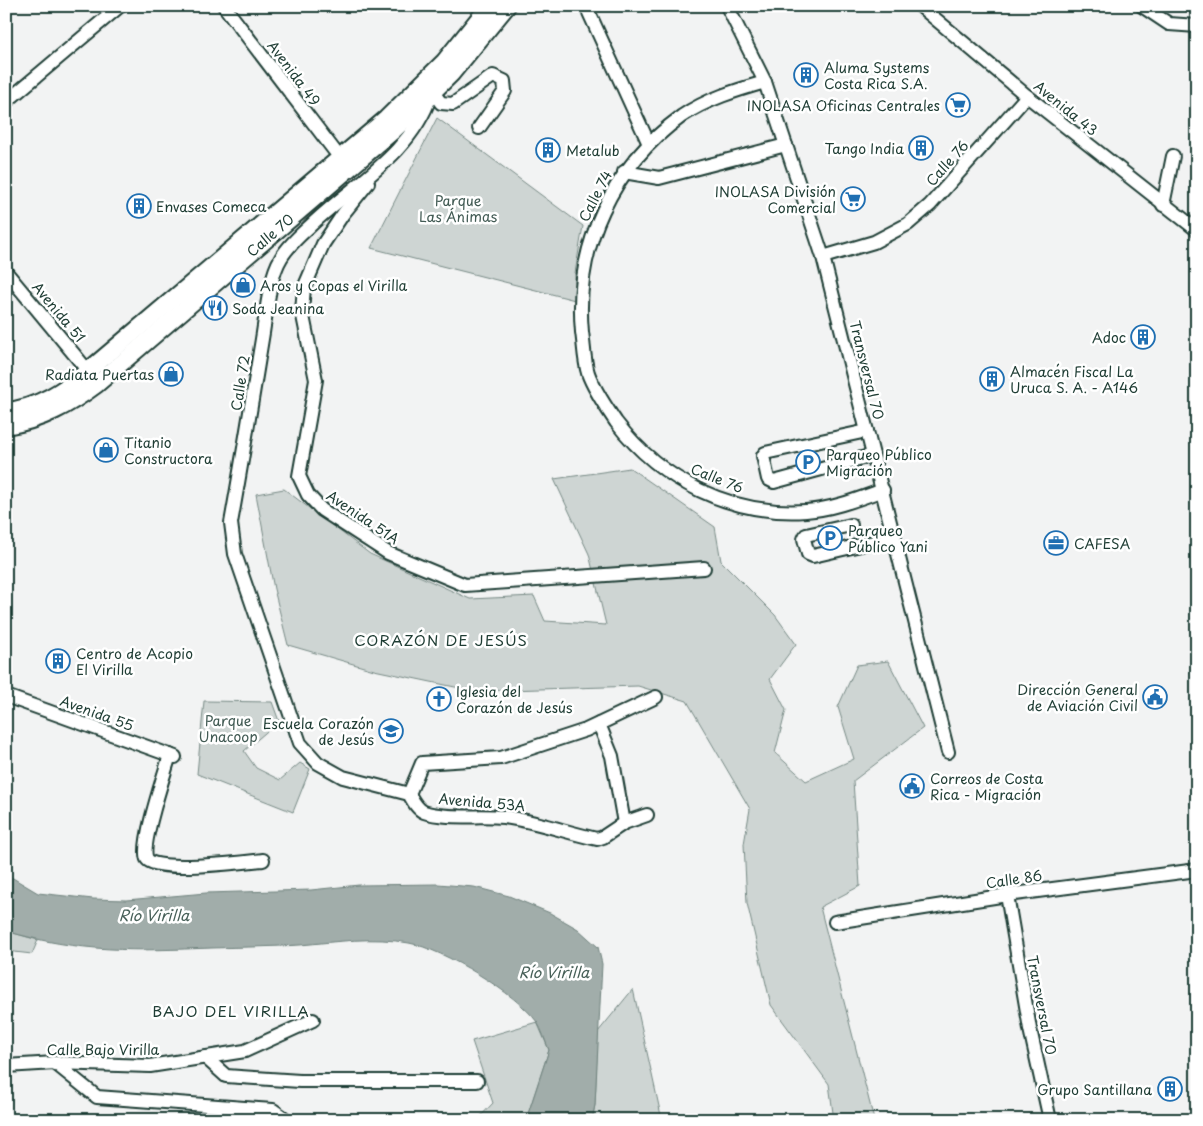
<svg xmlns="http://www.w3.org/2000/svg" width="1203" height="1126" viewBox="0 0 1203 1126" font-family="'Playpen Sans',sans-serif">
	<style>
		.green { fill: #ced5d3; stroke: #768984 }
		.water { fill: #a1adaa; stroke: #6d807b }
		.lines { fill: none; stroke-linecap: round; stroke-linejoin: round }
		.minor-casing { stroke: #1f3d34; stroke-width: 16 }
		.major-casing { stroke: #1f3d34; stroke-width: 20 }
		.minor { stroke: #fff; stroke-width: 12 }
		.major { stroke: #fff; stroke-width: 16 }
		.labels { text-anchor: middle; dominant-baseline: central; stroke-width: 5; stroke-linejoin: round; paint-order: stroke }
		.poi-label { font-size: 14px; fill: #1f3d34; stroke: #fff; text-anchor: start }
		.street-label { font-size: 14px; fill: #1f3d34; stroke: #fff }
		.park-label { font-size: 14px; fill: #425b54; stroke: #fff }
		.neighbourhood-label { font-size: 15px; letter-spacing: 1px; fill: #1f3d34; stroke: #fff }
		.water-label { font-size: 15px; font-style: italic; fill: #465f57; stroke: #fff }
	</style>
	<rect width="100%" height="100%" fill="#f2f3f3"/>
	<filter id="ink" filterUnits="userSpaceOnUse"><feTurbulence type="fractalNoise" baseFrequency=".02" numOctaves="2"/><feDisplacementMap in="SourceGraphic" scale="10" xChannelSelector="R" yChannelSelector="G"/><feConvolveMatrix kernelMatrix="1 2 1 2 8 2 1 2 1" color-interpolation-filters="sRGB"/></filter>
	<g filter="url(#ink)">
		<g class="green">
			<polygon points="437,118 583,226 575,273 575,300 371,248"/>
			<polygon points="630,468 715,527 721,561 775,615 796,644 770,679 786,710 775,753 806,781 854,759 838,707 857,665 888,661 923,728 853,781 860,886 820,907 874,1120 834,1120 829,1084 771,1005 747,903 744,844 750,809 687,701 638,686 474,691 374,670 288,645 274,589 256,494 284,489 370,554 470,599 534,596 545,621 606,625 589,554 554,479"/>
			<polygon points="204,701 272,702 279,721 244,751 256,768 280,780 300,763 310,769 293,812 197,774"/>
			<polygon points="6,931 38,940 32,954 6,951"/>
			<polygon points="633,989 662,1120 592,1120 595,1105 598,1032"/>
			<polygon points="537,1022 549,1050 526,1120 477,1120 493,1103 472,1041"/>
		</g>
		<path class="water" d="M6,874L38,893L93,899L126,900L206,893L311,890L359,885L438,884L474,887L509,896L550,913L578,929L598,947L602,964L595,1105L592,1120H526L549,1050C545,1041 542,1030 537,1022C517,994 443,949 409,943C374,936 335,942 300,945C271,947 241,947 212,948C136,951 80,953 6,931Z"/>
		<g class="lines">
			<g class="minor-casing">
				<g id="minor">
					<polyline points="224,6 340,158"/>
					<polyline points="586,6 649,144"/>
					<polyline points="727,6 765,82 823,257 948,752"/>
					<polyline points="920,6 1027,96 1197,230"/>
					<polyline points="1142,6 1169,24 1197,26"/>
					<path d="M765,82C737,90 707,99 682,116C613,166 574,246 582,332C584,345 584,360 588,373C594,390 606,407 616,422C661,481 732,516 806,511C833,509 858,499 883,490"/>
					<polyline points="433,92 441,103 453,104 493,76 504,81 505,91 479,128"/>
					<path d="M431,95C410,156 353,184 309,227C299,236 288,246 281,258C269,277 266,316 262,339C252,400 242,462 231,523L235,554L300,743L318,763L343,777L409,794C413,801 417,809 424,812C444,819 482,815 504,817C536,821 565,832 597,839L603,837L624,823L647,815"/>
					<polyline points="6,102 120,6"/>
					<polyline points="624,172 659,178 786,145"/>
					<polyline points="368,183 343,214 323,244 304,288 302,311 316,380 299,476 308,495 322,510 388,553 465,585 704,568"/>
					<polyline points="1163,205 1173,156"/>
					<polyline points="823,257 874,242 908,224 930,205 1027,96"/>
					<polyline points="6,272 88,371"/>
					<polyline points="867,431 765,453 763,456 768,479 774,482 873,455"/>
					<polyline points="851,525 806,535 804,539 808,554 813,556 895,537"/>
					<polyline points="6,696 175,757"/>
					<polyline points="599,724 612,756 624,823"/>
					<path d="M170,755C165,772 140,846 147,859C156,873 245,862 263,860"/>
					<polyline points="409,794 422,763 501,758 586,730 656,697"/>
					<polyline points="1007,895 1030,1029 1050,1120"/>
					<polyline points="835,922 1007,895 1197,870"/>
					<polyline points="205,1057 226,1076 300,1081 477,1081"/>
					<polyline points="55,1063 97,1097 273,1110 287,1120"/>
					<polyline points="6,1066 55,1063 150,1066 245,1051 313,1020"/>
				</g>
			</g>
			<g class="major-casing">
				<g id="major">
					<path d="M6,411C38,408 64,390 88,371L386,119L444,62L489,6"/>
					<path d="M6,426C42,420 69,405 97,384L393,131L452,73L507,6"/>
				</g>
			</g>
			<use href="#minor" class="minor"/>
			<use href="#major" class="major"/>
		</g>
	</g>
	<defs>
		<g id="building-ring" transform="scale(1.25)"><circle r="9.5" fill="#fff" stroke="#1f6fb2" stroke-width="1.5"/><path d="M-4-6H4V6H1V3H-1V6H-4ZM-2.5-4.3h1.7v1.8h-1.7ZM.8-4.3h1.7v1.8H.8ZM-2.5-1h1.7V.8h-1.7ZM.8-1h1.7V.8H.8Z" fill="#1f6fb2"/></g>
		<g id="supermarket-ring" transform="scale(1.25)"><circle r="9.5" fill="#fff" stroke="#1f6fb2" stroke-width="1.5"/><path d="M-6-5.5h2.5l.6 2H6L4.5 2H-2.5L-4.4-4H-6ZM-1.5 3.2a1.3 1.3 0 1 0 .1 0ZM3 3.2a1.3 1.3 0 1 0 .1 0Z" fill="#1f6fb2"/></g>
		<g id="shop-ring" transform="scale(1.25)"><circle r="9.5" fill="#fff" stroke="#1f6fb2" stroke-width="1.5"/><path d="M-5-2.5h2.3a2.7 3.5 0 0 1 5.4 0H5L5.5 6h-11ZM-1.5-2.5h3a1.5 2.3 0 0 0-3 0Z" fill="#1f6fb2"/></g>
		<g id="restaurant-ring" transform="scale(1.25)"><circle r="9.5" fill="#fff" stroke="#1f6fb2" stroke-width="1.5"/><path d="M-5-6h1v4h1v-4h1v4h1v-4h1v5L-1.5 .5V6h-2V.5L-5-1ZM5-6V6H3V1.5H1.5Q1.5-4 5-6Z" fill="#1f6fb2"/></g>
		<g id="parking-ring" transform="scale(1.25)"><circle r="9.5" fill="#fff" stroke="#1f6fb2" stroke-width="1.5"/><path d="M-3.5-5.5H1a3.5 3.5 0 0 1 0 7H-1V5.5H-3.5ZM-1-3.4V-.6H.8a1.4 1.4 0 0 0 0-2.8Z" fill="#1f6fb2"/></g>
		<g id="office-ring" transform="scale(1.25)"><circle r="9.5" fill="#fff" stroke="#1f6fb2" stroke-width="1.5"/><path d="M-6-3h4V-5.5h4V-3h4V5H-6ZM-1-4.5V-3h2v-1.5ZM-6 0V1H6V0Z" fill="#1f6fb2"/></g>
		<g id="civic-ring" transform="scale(1.25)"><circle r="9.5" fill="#fff" stroke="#1f6fb2" stroke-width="1.5"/><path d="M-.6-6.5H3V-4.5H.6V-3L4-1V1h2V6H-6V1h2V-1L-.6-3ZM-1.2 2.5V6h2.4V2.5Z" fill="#1f6fb2"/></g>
		<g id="church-ring" transform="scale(1.25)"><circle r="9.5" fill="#fff" stroke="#1f6fb2" stroke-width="1.5"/><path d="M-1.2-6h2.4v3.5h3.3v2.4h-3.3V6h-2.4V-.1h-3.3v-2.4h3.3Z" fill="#1f6fb2"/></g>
		<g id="school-ring" transform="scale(1.25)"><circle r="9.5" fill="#fff" stroke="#1f6fb2" stroke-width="1.5"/><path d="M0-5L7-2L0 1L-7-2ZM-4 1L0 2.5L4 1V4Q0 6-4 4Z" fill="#1f6fb2"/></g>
	</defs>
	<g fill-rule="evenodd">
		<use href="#building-ring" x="806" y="75"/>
		<use href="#supermarket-ring" x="958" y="105"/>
		<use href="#building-ring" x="921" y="148"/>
		<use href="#building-ring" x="548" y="150"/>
		<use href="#supermarket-ring" x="853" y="199"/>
		<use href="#building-ring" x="139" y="206"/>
		<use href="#shop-ring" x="243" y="285"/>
		<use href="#restaurant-ring" x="215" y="308"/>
		<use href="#building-ring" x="1143" y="337"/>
		<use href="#shop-ring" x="171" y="374"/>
		<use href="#building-ring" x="992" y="379"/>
		<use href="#shop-ring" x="106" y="450"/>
		<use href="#parking-ring" x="808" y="462"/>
		<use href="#parking-ring" x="830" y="538"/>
		<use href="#office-ring" x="1056" y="543"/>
		<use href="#building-ring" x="58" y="661"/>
		<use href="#civic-ring" x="1155" y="697"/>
		<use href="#church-ring" x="439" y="699"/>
		<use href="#school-ring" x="391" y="731"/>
		<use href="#civic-ring" x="912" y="786"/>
		<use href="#building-ring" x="1170" y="1089"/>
	</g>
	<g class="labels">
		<g class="poi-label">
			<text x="824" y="67">Aluma Systems<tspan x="824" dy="16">Costa Rica S.A.</tspan></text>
			<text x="940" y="105" text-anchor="end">INOLASA Oficinas Centrales</text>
			<text x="904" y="148" text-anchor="end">Tango India</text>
			<text x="566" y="150">Metalub</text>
			<text x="836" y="191" text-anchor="end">INOLASA División<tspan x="836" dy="16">Comercial</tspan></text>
			<text x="156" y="206">Envases Comeca</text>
			<text x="260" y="285">Aros y Copas el Virilla</text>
			<text x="232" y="308">Soda Jeanina</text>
			<text x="1126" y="337" text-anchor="end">Adoc</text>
			<text x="1010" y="371">Almacén Fiscal La<tspan x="1010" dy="16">Uruca S. A. - A146</tspan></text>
			<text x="154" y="374" text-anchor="end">Radiata Puertas</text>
			<text x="124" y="442">Titanio<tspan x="124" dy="16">Constructora</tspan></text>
			<text x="826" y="454">Parqueo Público<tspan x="826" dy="16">Migración</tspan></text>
			<text x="848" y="530">Parqueo<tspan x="848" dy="16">Público Yani</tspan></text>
			<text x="1074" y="543">CAFESA</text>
			<text x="76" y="653">Centro de Acopio<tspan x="76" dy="16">El Virilla</tspan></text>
			<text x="1138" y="689" text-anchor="end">Dirección General<tspan x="1138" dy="16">de Aviación Civil</tspan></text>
			<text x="456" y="691">Iglesia del<tspan x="456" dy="16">Corazón de Jesús</tspan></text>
			<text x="374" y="723" text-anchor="end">Escuela Corazón<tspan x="374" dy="16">de Jesús</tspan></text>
			<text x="930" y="778">Correos de Costa<tspan x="930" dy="16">Rica - Migración</tspan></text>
			<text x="1152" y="1089" text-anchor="end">Grupo Santillana</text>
		</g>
		<g class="street-label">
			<text transform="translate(294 73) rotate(53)">Avenida 49</text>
			<text transform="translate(1066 108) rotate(39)">Avenida 43</text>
			<text transform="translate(947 163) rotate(-48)">Calle 76</text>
			<text transform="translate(595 196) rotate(-63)">Calle 74</text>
			<text transform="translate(270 235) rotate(-41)">Calle 70</text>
			<text transform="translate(59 312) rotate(50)">Avenida 51</text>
			<text transform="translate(867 370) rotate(76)">Transversal 70</text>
			<text transform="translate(240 383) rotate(-81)">Calle 72</text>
			<text transform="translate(717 478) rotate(22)">Calle 76</text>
			<text transform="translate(363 517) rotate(34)">Avenida 51A</text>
			<text transform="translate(97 713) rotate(20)">Avenida 55</text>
			<text transform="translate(482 802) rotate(5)">Avenida 53A</text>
			<text transform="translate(1014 879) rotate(-8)">Calle 86</text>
			<text transform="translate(1042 1005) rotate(79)">Transversal 70</text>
			<text x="103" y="1049">Calle Bajo Virilla</text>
		</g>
		<g class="park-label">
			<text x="458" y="200">Parque<tspan x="458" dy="16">Las Ánimas</tspan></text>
			<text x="228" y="720">Parque<tspan x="228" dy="16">Unacoop</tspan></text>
		</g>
		<g class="neighbourhood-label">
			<text x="441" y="639">CORAZÓN DE JESÚS</text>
			<text x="231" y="1010">BAJO DEL VIRILLA</text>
		</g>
		<g class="water-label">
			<text x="154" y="914">Río Virilla</text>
			<text x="554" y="971">Río Virilla</text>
		</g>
	</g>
	<rect width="1203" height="1126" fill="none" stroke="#fff" stroke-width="25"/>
	<rect x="12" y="12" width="1178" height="1101" fill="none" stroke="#1f3d34" stroke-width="2" filter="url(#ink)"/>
</svg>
